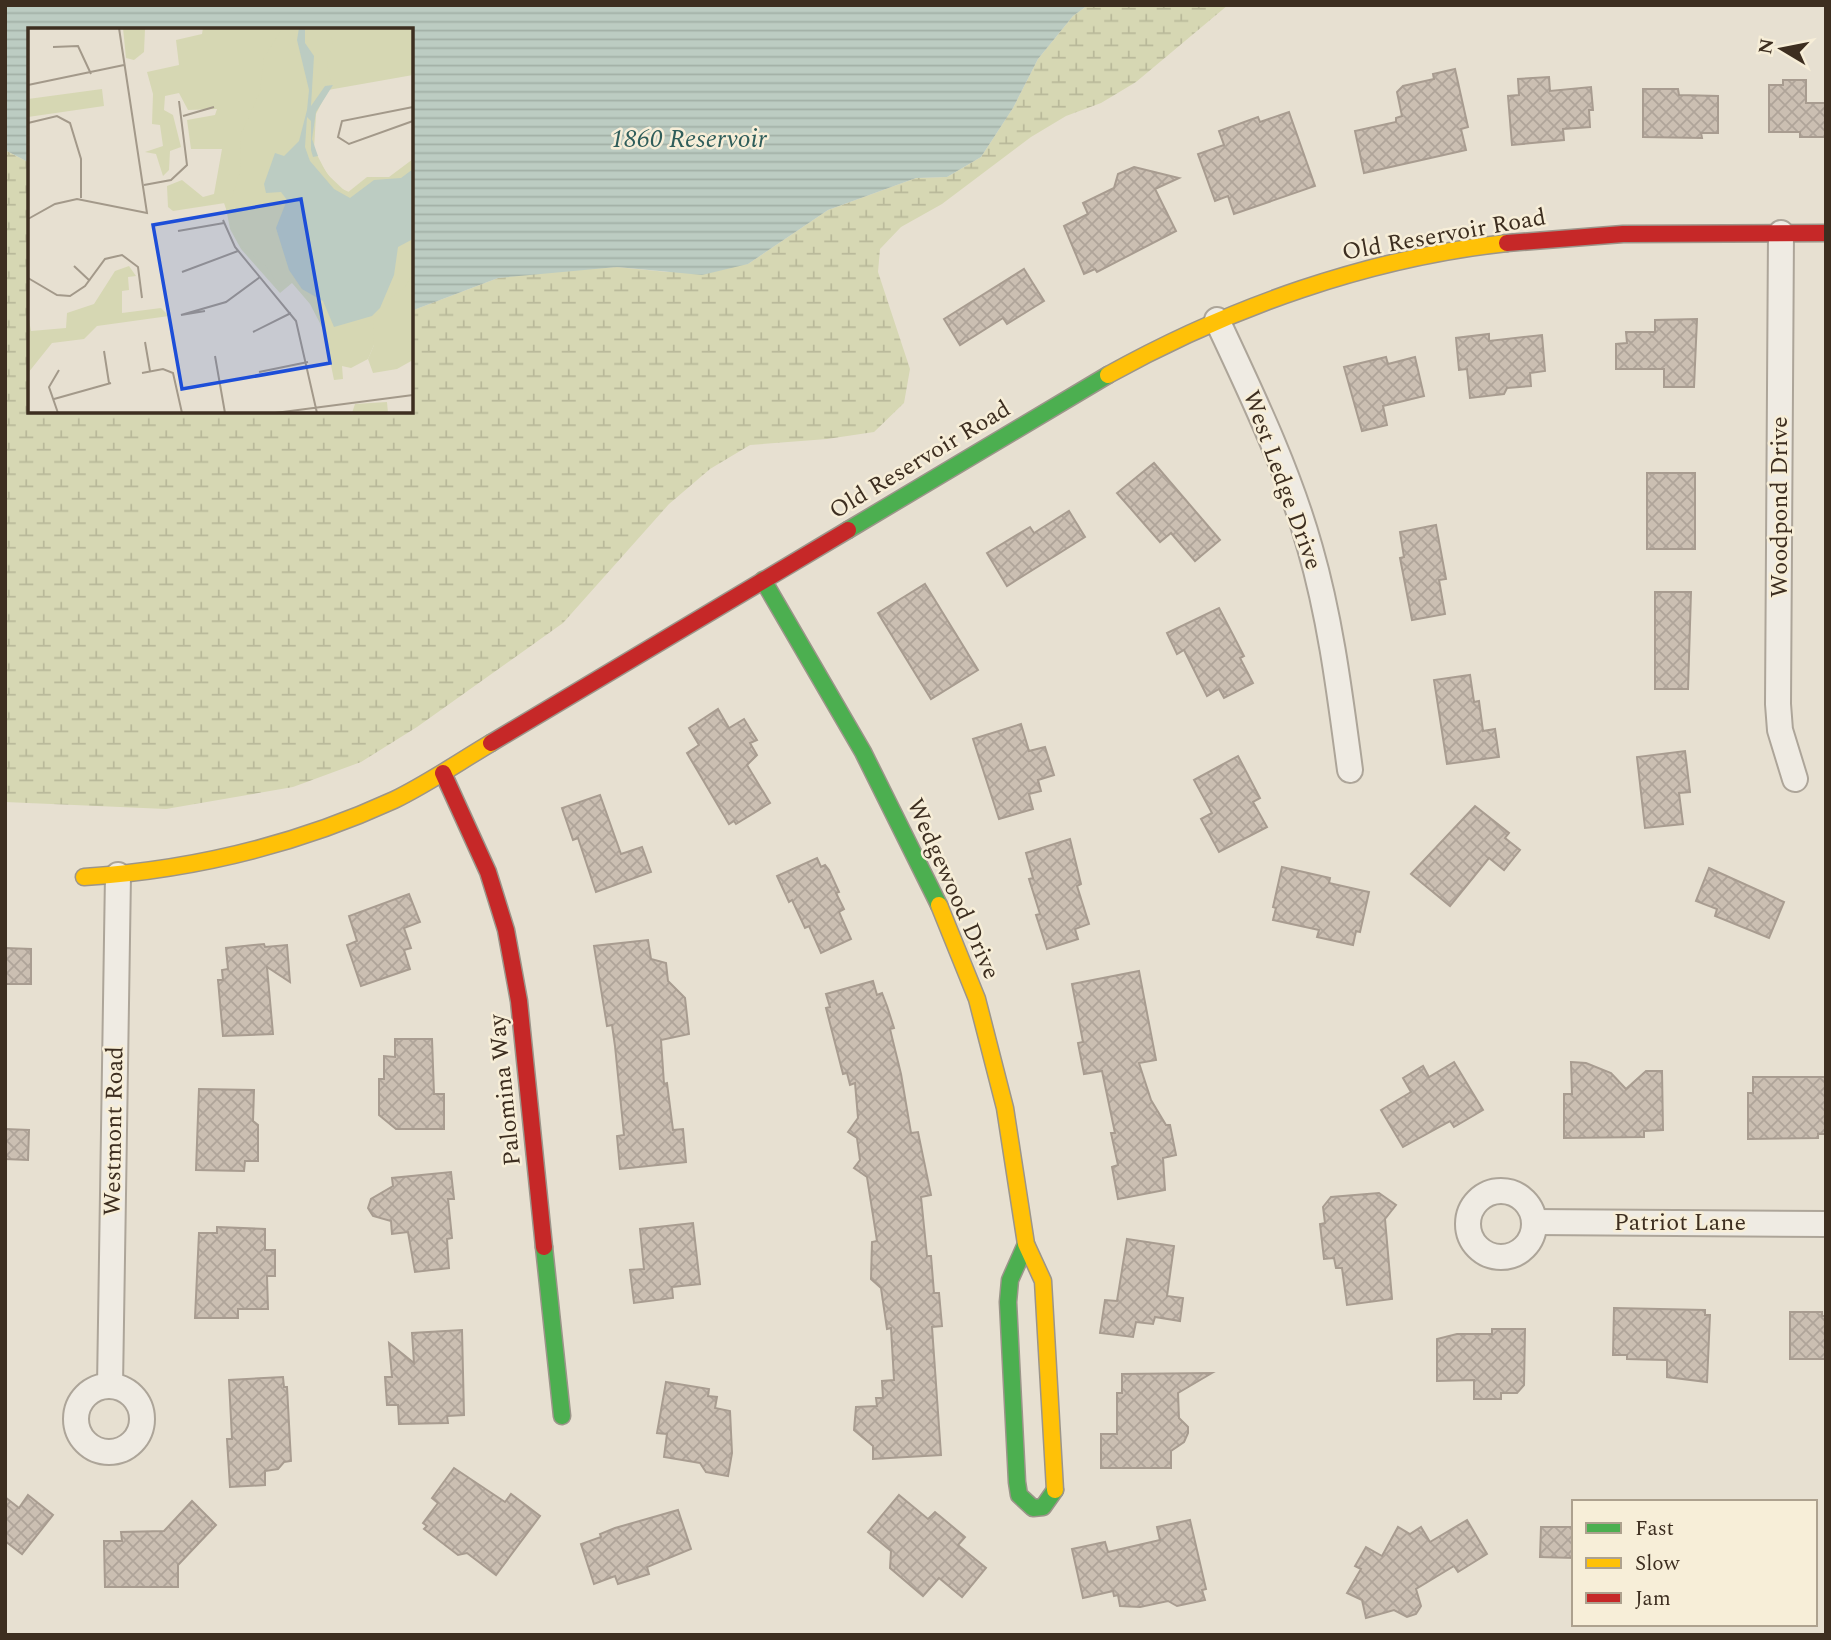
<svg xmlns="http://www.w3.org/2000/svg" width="1831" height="1640" viewBox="0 0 1831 1640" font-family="Spectral,serif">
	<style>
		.wetland { fill: url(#wetland-marsh) }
		.water { fill: url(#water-rules) }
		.building { fill: url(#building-cross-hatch); stroke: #a89c90; stroke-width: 2 }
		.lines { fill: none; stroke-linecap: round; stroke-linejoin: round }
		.street-casing { stroke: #ada599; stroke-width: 28 }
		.fast-casing { stroke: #9c958a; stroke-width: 19 }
		.slow-casing { stroke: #9c958a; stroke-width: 19 }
		.jam-casing { stroke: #9c958a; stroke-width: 19 }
		.street { stroke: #efebe3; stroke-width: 24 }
		.fast { stroke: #4caf50; stroke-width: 16 }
		.slow { stroke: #ffc107; stroke-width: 16 }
		.jam { stroke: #c62828; stroke-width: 16 }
		.labels { text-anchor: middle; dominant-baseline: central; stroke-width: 5; stroke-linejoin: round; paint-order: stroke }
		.street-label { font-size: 24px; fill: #3d2e20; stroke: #f7eed8 }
		.water-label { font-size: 26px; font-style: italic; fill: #2f5d5a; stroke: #f7eed8 }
		.inset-road { fill: none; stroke: #a3998a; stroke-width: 2 }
		.view { fill: #1d4ed8; fill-opacity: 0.15; stroke: #1d4ed8; stroke-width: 3.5 }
		.inset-edge { fill: none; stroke: #3d2e20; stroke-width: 3.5 }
	</style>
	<defs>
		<pattern id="wetland-marsh" width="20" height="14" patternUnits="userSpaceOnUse" patternTransform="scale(1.75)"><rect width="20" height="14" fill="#d6d7b3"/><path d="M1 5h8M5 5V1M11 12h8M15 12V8" fill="none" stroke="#b9b99a"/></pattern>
		<pattern id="water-rules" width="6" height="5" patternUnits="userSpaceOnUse" patternTransform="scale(1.75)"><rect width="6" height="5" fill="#bcccc2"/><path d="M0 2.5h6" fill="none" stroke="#a2b0a6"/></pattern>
		<pattern id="building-cross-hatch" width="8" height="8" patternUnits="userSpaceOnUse" patternTransform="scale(1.75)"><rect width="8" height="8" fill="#cbbfb2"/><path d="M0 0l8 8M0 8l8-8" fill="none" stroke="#afa499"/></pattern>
	</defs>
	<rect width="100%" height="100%" fill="#e7e0d1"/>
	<polygon class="wetland" points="1088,5 1228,5 1136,82 1101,103 1066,116 1031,137 942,204 901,227 880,249 878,272 910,369 904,403 874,432 827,439 750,445 710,469 669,504 563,623 417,727 361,762 293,787 166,809 5,802 5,150 30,163 30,411 411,411 411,311 498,278 561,270 617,267 667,272 748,264 828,210 916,178 947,177 981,157 1013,108 1038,59 1073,16"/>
	<polygon class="water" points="5,5 1088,5 1073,16 1038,59 1013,108 981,157 947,177 916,178 828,210 748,264 702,275 617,267 498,278 411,311 411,30 30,30 30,163 5,150"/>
	<g class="building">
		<polygon points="1455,69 1468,127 1461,129 1466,150 1364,173 1355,131 1396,122 1396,118 1402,116 1397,92 1403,86 1434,79 1433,74"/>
		<polygon points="1549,77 1550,91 1591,87 1593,110 1589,110 1590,127 1563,129 1564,140 1512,145 1508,96 1519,95 1518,79"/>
		<polygon points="1783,80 1806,80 1806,103 1826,103 1826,137 1800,137 1800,132 1769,132 1769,85 1783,85"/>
		<polygon points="1643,89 1678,89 1679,95 1718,96 1718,133 1701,133 1702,138 1643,137"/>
		<polygon points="1289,112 1315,186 1234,214 1228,196 1215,201 1198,154 1224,145 1219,131 1258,117 1260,122"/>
		<polygon points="1134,167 1179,178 1155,189 1176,231 1097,272 1095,269 1084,274 1064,226 1088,214 1083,203 1114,188 1118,174"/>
		<polygon points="1024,269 1044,301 1007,324 1003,318 960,345 944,319"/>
		<polygon points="1697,319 1694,387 1664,387 1664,369 1616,369 1616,344 1627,343 1626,332 1655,332 1655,320"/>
		<polygon points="1489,334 1489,341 1542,335 1545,371 1530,373 1531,386 1507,388 1504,394 1470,398 1467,369 1459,370 1456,338"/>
		<polygon points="1386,357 1388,364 1415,357 1424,396 1383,406 1387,425 1362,431 1344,367"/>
		<polygon points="1154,463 1220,540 1195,561 1171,533 1160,542 1117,493"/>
		<rect x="1647" y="473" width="48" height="76"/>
		<polygon points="1069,511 1085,537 1007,586 987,553 1030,527 1034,533"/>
		<polygon points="1436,525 1446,579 1439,580 1445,614 1412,620 1400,558 1404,557 1400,532"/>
		<polygon points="925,584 978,670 931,699 878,613"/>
		<polygon points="1655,592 1691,592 1688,689 1655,689"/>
		<polygon points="1219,608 1244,656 1240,658 1253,683 1224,698 1219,689 1207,696 1184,650 1177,654 1167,633"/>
		<polygon points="1470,675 1474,702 1479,701 1483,731 1495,729 1499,757 1447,764 1434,680"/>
		<polygon points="718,709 729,728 744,719 757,740 750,743 757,755 747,765 770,803 736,824 734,821 729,824 687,753 699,745 689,728"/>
		<polygon points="1021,724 1029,751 1045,747 1054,775 1038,780 1041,791 1029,794 1033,809 999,819 973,739"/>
		<polygon points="1685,751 1690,792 1679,793 1683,824 1645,828 1637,757"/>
		<polygon points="1238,756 1260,798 1253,802 1267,827 1219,852 1201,819 1212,813 1194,780"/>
		<polygon points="600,795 621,854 642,847 651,872 596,892 578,838 573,840 562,808"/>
		<polygon points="1475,806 1509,833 1505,838 1520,850 1504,870 1489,858 1450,906 1411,874"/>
		<polygon points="1070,839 1081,884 1077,886 1089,924 1075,929 1078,939 1047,949 1036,915 1040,914 1029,879 1033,878 1026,853"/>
		<polygon points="817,858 821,867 825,865 829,870 839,892 836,893 844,909 839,912 851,939 821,953 809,926 805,928 792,900 789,902 777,876"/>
		<polygon points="1282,867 1330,878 1329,883 1369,892 1360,932 1356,931 1353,945 1317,937 1319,930 1273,920 1276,908 1273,907"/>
		<polygon points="1709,868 1784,902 1769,938 1715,916 1717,909 1696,901"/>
		<polygon points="409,894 420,922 404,928 411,948 404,950 410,969 361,986 347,945 357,941 349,916"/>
		<polygon points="648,940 651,959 666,963 668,981 685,998 689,1034 661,1040 664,1084 667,1083 673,1130 683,1129 686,1162 620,1169 617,1136 624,1135 615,1046 612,1025 607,1026 594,946"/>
		<polygon points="264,944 265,947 287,945 290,982 267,967 273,1034 223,1036 218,980 223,980 222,970 228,969 226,948"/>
		<polygon points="5,948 31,949 31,984 5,984"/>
		<polygon points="1139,971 1156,1060 1139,1063 1151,1100 1166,1125 1170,1125 1176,1155 1163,1158 1165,1190 1118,1199 1112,1167 1118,1165 1111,1133 1115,1133 1102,1071 1084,1074 1078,1043 1083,1042 1072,984"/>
		<polygon points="873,981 877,995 882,993 887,1006 894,1028 890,1029 901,1074 911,1133 918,1132 931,1195 921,1197 927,1256 931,1256 934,1293 939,1293 942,1326 932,1327 941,1455 873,1459 873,1446 854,1430 856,1407 877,1406 876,1398 883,1398 882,1381 894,1380 891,1328 887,1329 881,1288 871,1279 872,1242 877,1241 867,1177 854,1168 860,1160 857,1138 848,1132 858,1118 855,1083 850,1085 847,1073 843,1074 826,1008 830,1007 826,994"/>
		<polygon points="395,1039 432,1039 434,1094 444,1094 444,1129 396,1129 379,1115 379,1079 384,1079 384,1056 395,1057"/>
		<polygon points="1454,1062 1483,1110 1454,1127 1450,1121 1403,1147 1381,1110 1411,1092 1403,1078 1423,1066 1429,1077"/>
		<polygon points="1571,1062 1586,1063 1611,1073 1626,1089 1646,1071 1662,1071 1663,1130 1644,1131 1644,1137 1564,1138 1564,1094 1572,1094"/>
		<polygon points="1753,1077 1826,1077 1826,1134 1818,1134 1818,1138 1748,1139 1748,1093 1753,1093"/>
		<polygon points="199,1089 254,1090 253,1121 258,1125 258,1161 245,1161 244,1171 196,1170"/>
		<polygon points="5,1129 29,1130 28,1160 5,1159"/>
		<polygon points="451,1172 454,1199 448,1199 452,1238 447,1239 449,1268 415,1272 408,1232 392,1234 391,1221 373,1216 368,1208 371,1199 393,1186 392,1178"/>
		<polygon points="1379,1193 1396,1205 1385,1219 1392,1299 1347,1305 1342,1268 1336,1268 1334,1258 1324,1259 1320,1224 1325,1223 1323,1207 1331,1197"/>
		<polygon points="693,1223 700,1284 672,1287 673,1298 634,1303 630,1270 644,1269 640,1229"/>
		<polygon points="217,1227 265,1229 265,1250 275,1250 275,1276 267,1276 268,1309 238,1309 238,1318 195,1318 199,1233 217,1233"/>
		<polygon points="1127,1239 1174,1246 1167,1296 1183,1298 1180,1321 1155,1317 1153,1324 1136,1322 1133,1337 1100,1333 1105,1300 1117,1301"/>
		<polygon points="1614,1308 1705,1310 1705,1315 1710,1315 1707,1382 1667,1377 1667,1360 1627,1359 1627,1355 1613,1355"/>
		<polygon points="1790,1312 1822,1312 1822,1316 1826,1316 1826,1359 1790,1359"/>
		<polygon points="1492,1329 1525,1329 1524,1385 1517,1393 1501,1393 1501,1399 1474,1399 1474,1380 1437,1381 1437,1339 1457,1334 1492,1334"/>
		<polygon points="462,1330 464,1415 447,1416 448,1423 399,1424 398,1405 387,1405 385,1377 392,1377 389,1343 414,1363 412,1333"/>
		<polygon points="1212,1373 1178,1393 1179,1418 1188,1427 1188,1433 1184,1442 1171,1451 1171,1468 1101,1468 1101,1434 1117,1434 1117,1393 1122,1393 1122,1374"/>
		<polygon points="283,1377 284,1387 287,1387 291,1461 284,1462 278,1469 265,1471 265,1485 230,1487 227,1439 232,1439 229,1380"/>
		<polygon points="666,1382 709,1389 708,1396 717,1397 715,1408 730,1411 732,1453 728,1476 706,1472 700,1463 664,1457 667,1434 657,1433"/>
		<polygon points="454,1468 505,1502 511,1494 540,1516 496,1575 467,1553 458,1555 424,1529 427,1526 423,1523 438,1503 432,1498"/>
		<polygon points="28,1495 53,1515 22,1554 5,1541 5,1497 19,1508"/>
		<polygon points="899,1495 928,1519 935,1512 965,1537 958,1545 986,1568 962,1597 939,1578 923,1596 890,1568 891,1551 868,1532"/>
		<polygon points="192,1501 216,1525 178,1565 178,1587 105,1587 104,1541 122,1541 121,1532 164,1531"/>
		<polygon points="678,1510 691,1549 647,1567 649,1574 618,1584 615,1576 594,1584 581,1544 601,1537 600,1534 615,1528"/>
		<polygon points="1190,1520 1206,1589 1202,1590 1205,1600 1177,1606 1168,1601 1140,1607 1120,1606 1118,1595 1114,1596 1113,1591 1083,1598 1072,1549 1105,1542 1108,1552 1160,1540 1157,1527"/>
		<polygon points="1467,1520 1487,1554 1458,1572 1454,1566 1416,1589 1421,1606 1416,1614 1407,1617 1394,1610 1366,1618 1362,1600 1347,1593 1361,1569 1355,1566 1366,1547 1382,1556 1398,1527 1410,1534 1421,1527 1430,1542"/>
		<polygon points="1541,1527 1574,1527 1574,1558 1540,1557"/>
	</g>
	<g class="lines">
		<g class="street-casing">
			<g id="street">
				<polyline points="1781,233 1778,704 1780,730 1795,779"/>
				<path d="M1217,320C1252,395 1288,469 1310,548C1331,621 1340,696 1350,770"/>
				<circle cx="1501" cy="1224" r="33"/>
				<polyline points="1534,1222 1826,1224"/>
				<polyline points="110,1386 118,875"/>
				<circle cx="109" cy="1419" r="33"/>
			</g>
		</g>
		<g class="fast-casing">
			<g id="fast">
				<polyline points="848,530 1108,375"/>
				<polyline points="763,580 863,752 939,905"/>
				<polyline points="1026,1244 1010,1280 1008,1302 1017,1482 1019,1495 1033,1508 1043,1507 1055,1490"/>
				<polyline points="544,1247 562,1416"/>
			</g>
		</g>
		<g class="slow-casing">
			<g id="slow">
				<path d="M1108,375C1230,307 1369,258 1507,243"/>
				<path d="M84,877C191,870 296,845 394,800C427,784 459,762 491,743"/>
				<polyline points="939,905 977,999 1005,1108 1026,1244 1043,1281 1055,1490"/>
			</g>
		</g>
		<g class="jam-casing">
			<g id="jam">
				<polyline points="1507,243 1623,234 1826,233"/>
				<polyline points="491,743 848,530"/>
				<polyline points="443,773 488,872 506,930 519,1001 544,1247"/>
			</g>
		</g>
		<use href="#street" class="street"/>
		<use href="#fast" class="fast"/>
		<use href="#slow" class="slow"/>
		<use href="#jam" class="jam"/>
	</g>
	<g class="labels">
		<g class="street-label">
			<text transform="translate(1444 235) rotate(-10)">Old Reservoir Road</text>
			<text transform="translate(920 460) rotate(-31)">Old Reservoir Road</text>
			<text transform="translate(1282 480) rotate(70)">West Ledge Drive</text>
			<text transform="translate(1780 507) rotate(-90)">Woodpond Drive</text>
			<text transform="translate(953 889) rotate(66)">Wedgewood Drive</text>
			<text transform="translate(505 1090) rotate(-96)">Palomina Way</text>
			<text transform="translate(114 1131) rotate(-89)">Westmont Road</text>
			<text x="1680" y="1223">Patriot Lane</text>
		</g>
		<g class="water-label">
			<text x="689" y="139">1860 Reservoir</text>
		</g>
	</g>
	<g transform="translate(28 28)">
		<rect width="385" height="385" fill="#e7e0d1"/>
		<path d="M95,0L117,1L116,24L106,32L98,30ZM175,0H385V47L300,62L288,86L286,121L299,146L319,165L339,149H361L385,131V289L346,296V317L340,331L323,340L314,338L315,351L306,352L296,303L282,276L264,255L252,265L213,221L202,201L197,175L145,183L140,179L139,158L154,152L175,169L186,166L194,121H163L159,92L187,87L189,81L160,82L151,65L137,68L136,82L145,87L153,119L142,123L141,142L135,148L128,126L117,124L135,118L132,97L124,96L125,66L119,44L151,37L148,12L174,6ZM74,61L76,78L0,89V71ZM101,238L108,248L100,249L101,262L94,263V285L133,280L141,288L69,298L56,311L24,315L0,345V287L3,303L38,300L39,285L66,276L87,243ZM359,374L360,385H324L327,376Z" fill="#d6d7b3"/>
		<path d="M255,0H271L269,12L281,66L271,113L256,128L248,127L237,156L239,164H253L259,172L248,200L261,242L272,259L295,273L302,288L264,254L248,256L242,242L210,215L196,175L204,169L213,140L212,108L232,64L236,29ZM277,0H297L305,13L299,36L304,56L295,61L284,79L286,29L276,10ZM281,87L283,122L308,158L323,165L345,149L364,151L349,152L325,170L306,161L279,127ZM385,245V332L369,341L345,345L340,331L346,317L345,293L353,277L377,259Z" fill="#d6d7b3"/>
		<path d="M271,0H277V15L286,28L283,78L297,58L305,57L288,84L284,111L290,128L285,129L283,122V93L279,89L277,119L282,133L306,161L322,170L346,152L373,150L385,141V211L370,219L366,247L352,280L344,288L306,299L295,273L274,261L261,242L248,200L259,172L253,164L238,165L236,156L247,125L256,128L271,113L279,82L281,62L269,12Z" fill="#bcccc2"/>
		<path class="inset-road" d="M25,19L50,18L63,46M0,57L96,37M385,79L314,93L310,109L321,116L385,93M155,88L186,79M0,95L29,88L42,95L53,131V170M116,157L143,152L159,137L151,73M0,191L27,176L49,171L119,185L91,0M195,192L207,219L268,293L289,385M150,203L196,195M46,238L62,253M154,244L210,223M0,250L29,267L42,268L57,258L77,231L94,227L110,239L114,270M177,283L153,287L198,274L232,249M225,304L263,285M117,314L122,343M76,323L81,355M187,328L197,385M231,344L280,334M114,345L135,341L145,345L154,385M26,371L83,355M30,385L21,359L31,342M247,385L385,367"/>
		<path class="view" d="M273,171L302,335L154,361L125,197Z"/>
		<rect width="385" height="385" class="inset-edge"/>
	</g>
	<rect width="1831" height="1640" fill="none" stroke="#3d2e20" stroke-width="14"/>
	<rect x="1572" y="1500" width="245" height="126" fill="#f7eed8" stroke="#ada18e" stroke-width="2"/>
	<rect x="1586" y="1523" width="35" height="10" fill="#4caf50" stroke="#ada18e" stroke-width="2"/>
	<text x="1635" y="1535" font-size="21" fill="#3d2e20">Fast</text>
	<rect x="1586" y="1558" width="35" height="10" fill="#ffc107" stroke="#ada18e" stroke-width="2"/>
	<text x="1635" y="1570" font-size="21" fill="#3d2e20">Slow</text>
	<rect x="1586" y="1593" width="35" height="10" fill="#c62828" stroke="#ada18e" stroke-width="2"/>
	<text x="1635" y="1605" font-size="21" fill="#3d2e20">Jam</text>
	<g transform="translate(1782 49) rotate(280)" stroke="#f7eed8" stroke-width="5" paint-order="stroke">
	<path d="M0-5L12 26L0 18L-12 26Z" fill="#3d2e20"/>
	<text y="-10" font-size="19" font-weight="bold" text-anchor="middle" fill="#3d2e20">N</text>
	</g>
</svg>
